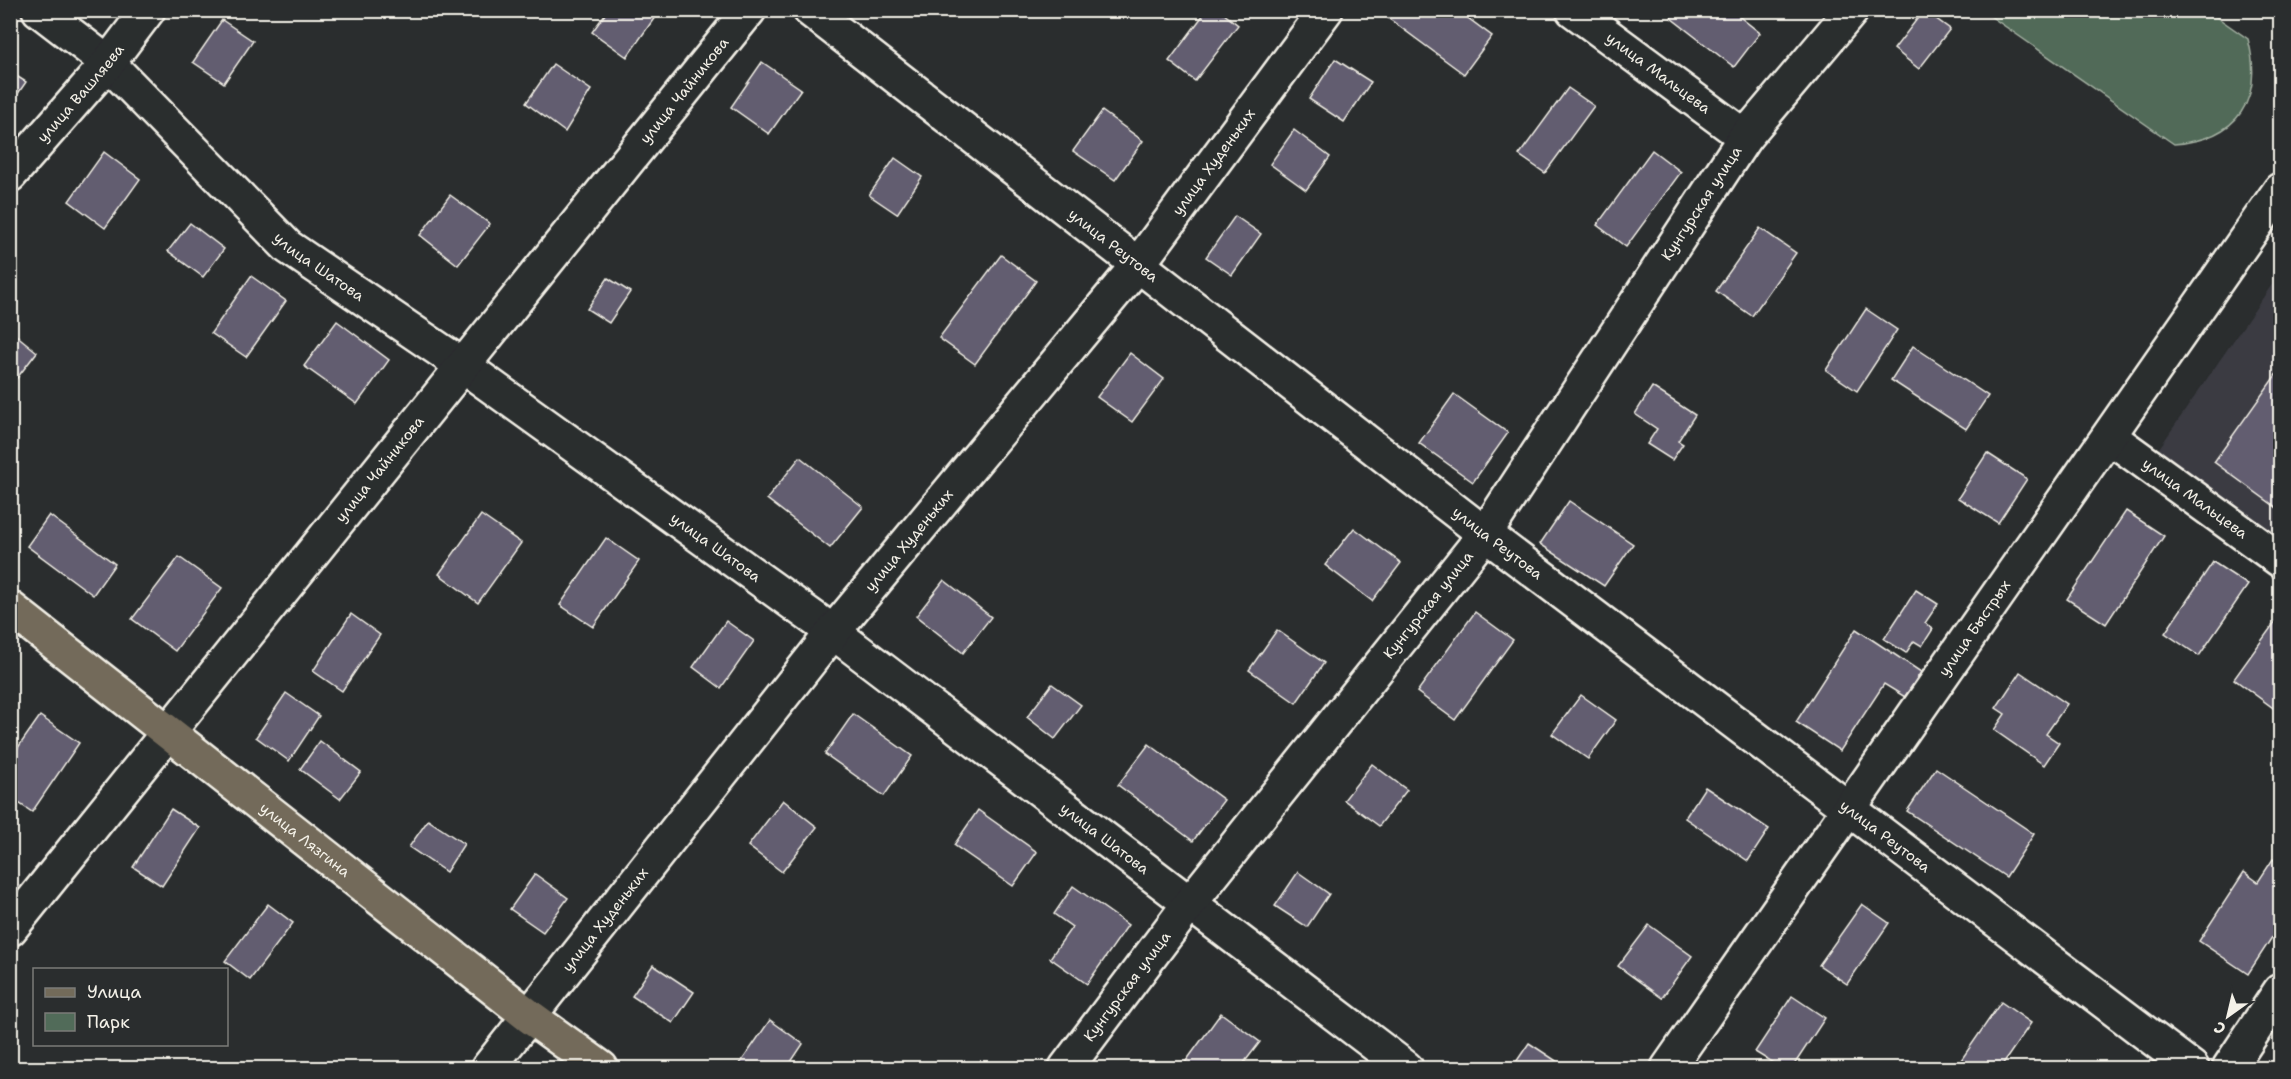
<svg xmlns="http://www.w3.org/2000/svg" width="2291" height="1079" viewBox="0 0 2291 1079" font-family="'Shantell Sans',sans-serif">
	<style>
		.built { fill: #3b3b42 }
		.green { fill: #516b59; stroke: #a2aea0; stroke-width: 1.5 }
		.building { fill: #625d6f; stroke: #f4f1e8; stroke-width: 1.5 }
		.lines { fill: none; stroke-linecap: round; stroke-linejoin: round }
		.minor-casing { stroke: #f4f1e8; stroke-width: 38 }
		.major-casing { stroke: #f4f1e8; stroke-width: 38 }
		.minor { stroke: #2a2d2e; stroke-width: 33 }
		.major { stroke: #736b5a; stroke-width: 33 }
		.labels { text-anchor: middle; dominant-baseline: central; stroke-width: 4.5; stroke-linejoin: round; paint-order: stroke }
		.street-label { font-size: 15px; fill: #f4f1e8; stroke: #2a2d2e }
	</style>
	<rect width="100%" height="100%" fill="#2a2d2e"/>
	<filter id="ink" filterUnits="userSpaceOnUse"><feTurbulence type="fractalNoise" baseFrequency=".0167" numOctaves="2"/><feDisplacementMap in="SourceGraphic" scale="12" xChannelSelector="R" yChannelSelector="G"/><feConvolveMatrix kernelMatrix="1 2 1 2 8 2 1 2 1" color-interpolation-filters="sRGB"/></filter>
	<g filter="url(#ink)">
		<polygon class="built" points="2280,273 2280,544 2153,457"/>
		<path class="green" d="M1983,11H2208L2248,39C2264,100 2238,139 2174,144Z"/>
		<g class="building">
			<polygon points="608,10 660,10 627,57 592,32"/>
			<polygon points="1207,10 1219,10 1238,25 1195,81 1169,61"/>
			<polygon points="1387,10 1457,10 1492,36 1464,74 1384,15"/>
			<polygon points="1676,10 1731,10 1760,33 1734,67 1671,18"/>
			<polygon points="1924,10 1950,29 1919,69 1894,49"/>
			<polygon points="222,20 253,41 224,83 193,62"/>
			<polygon points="1335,59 1371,82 1344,122 1309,99"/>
			<polygon points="762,62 801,89 769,134 731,107"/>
			<polygon points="553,64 591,90 565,132 526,103"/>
			<polygon points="10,72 26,82 10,105"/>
			<polygon points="1568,88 1594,106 1545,173 1519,155"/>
			<polygon points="1102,111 1143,141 1115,180 1073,151"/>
			<polygon points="1294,130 1330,157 1306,190 1270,164"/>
			<polygon points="1652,150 1681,172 1626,247 1597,225"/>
			<polygon points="104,152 140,179 105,228 69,201"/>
			<polygon points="895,158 922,177 897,214 869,195"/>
			<polygon points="450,195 490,224 458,265 420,235"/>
			<polygon points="1235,216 1261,234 1232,275 1206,257"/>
			<polygon points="190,223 224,249 203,277 168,251"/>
			<polygon points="1760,228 1796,253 1752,316 1716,291"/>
			<polygon points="1001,255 1036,281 975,364 939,338"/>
			<polygon points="251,276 286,301 246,357 211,333"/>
			<polygon points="608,278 630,292 609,323 587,309"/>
			<polygon points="1866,309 1897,330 1857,391 1826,370"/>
			<polygon points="337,321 389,360 357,404 304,366"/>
			<polygon points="10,330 37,352 14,382 10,379"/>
			<polygon points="1913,346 1988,396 1966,429 1891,380"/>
			<polygon points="1130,353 1164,379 1132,422 1097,397"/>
			<polygon points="2280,369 2280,510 2214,462"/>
			<polygon points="1652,387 1695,415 1678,441 1683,444 1672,460 1647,444 1657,429 1635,414"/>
			<polygon points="1454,394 1508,433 1473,482 1419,443"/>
			<polygon points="1987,453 2027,479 1998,523 1958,498"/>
			<polygon points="800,457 863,507 830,548 767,499"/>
			<polygon points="1569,501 1633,544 1604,586 1540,544"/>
			<polygon points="2126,511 2164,536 2106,624 2067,599"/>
			<polygon points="49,515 115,564 93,595 27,546"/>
			<polygon points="481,515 521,543 478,603 439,574"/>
			<polygon points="1354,528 1401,563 1372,601 1325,565"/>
			<polygon points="606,538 639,561 593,627 560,605"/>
			<polygon points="179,557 222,588 175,651 132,619"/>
			<polygon points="2213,562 2248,585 2199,656 2165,633"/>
			<polygon points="944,580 991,617 963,653 916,616"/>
			<polygon points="1916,590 1938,604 1925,623 1933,629 1922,646 1914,641 1906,653 1884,639"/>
			<polygon points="1475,612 1513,640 1455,720 1417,692"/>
			<polygon points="351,614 380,635 342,691 313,671"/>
			<polygon points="2280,615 2280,713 2234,679"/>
			<polygon points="726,621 754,641 721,688 693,667"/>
			<polygon points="1856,629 1921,672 1905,697 1884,684 1840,751 1796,722"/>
			<polygon points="1277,630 1324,663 1296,703 1249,670"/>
			<polygon points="2020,672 2067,704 2046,734 2059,743 2044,765 1994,730 2005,714 1996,708"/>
			<polygon points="1052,684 1081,705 1055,739 1027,717"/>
			<polygon points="286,693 319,716 289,761 256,737"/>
			<polygon points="1581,695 1616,720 1588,759 1552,734"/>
			<polygon points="853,714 912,756 884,796 825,754"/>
			<polygon points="40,716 79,743 32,812 10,797 10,759"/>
			<polygon points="320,741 361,772 340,799 300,769"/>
			<polygon points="1149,744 1224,800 1193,841 1118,785"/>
			<polygon points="1372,764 1407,790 1379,826 1344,800"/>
			<polygon points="1936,768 2034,834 2006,877 1907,811"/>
			<polygon points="1705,787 1769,829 1748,861 1685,818"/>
			<polygon points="783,800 817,827 782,872 748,846"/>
			<polygon points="171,809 200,828 162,886 133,867"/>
			<polygon points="978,810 1037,852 1013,886 954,845"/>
			<polygon points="428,820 464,844 446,872 409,847"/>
			<polygon points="2273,859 2280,864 2280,925 2248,974 2199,941 2244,872 2258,882"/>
			<polygon points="1298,872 1329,894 1307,927 1275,906"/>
			<polygon points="535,874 568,898 543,932 510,909"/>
			<polygon points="1073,886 1128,925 1087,984 1050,958 1072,927 1054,914"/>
			<polygon points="268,904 293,923 250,980 225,961"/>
			<polygon points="1862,904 1889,923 1847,984 1819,965"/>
			<polygon points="1649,925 1692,956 1662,998 1618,966"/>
			<polygon points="653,965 694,992 673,1023 632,996"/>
			<polygon points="1792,996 1825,1018 1792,1068 1781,1068 1755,1052"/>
			<polygon points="2001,1002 2031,1023 2000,1068 1966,1068 1959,1063"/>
			<polygon points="1221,1013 1260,1042 1240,1068 1181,1068"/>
			<polygon points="770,1020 803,1044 787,1068 737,1068"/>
			<polygon points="1529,1043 1567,1068 1512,1068"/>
		</g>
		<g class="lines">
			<g class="minor-casing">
				<g id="minor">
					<path id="s1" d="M39,10L108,63L288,247L462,365L833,632L1406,1068"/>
					<path id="s2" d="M810,10L1485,534L2192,1068"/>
					<path id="s3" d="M1573,10L1745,137"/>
					<path id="s4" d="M10,175L108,63L148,10"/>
					<path id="s5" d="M2110,437L2280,560"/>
					<path id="s6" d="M10,929L749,10"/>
					<path id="s7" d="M488,1068L833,632L1137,266L1326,10"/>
					<path id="s8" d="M1066,1068L1190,903L1485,534L1745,137L1852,10"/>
					<path id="s9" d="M1668,1068L2280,190"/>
					<polyline points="2229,1068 2280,991"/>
				</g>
			</g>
			<g class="major-casing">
				<g id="major">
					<path id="s10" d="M10,608L529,1016L601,1068"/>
				</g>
			</g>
			<use href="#minor" class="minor"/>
			<use href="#major" class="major"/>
		</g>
	</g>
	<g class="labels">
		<g class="street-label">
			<text stroke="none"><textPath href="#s3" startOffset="106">улица Мальцева</textPath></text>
			<text stroke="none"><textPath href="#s6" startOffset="1076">улица Чайникова</textPath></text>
			<text stroke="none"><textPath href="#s4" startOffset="108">улица Вашляева</textPath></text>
			<text stroke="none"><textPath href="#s7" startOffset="1161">улица Худеньких</textPath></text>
			<text stroke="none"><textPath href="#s8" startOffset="1074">Кунгурская улица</textPath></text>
			<text stroke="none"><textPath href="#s2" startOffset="384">улица Реутова</textPath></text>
			<text stroke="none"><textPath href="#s1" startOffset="381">улица Шатова</textPath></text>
			<text stroke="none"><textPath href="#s6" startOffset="590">улица Чайникова</textPath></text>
			<text stroke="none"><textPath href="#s5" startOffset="105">улица Мальцева</textPath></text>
			<text stroke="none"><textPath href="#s7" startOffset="675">улица Худеньких</textPath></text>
			<text stroke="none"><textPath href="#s2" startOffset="870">улица Реутова</textPath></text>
			<text stroke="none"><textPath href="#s1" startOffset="867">улица Шатова</textPath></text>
			<text stroke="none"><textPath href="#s8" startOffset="588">Кунгурская улица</textPath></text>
			<text stroke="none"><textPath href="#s9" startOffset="536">улица Быстрых</textPath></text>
			<text stroke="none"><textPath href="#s2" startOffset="1356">улица Реутова</textPath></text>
			<text stroke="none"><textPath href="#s1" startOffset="1353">улица Шатова</textPath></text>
			<text stroke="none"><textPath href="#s10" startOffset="375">улица Лязгина</textPath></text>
			<text stroke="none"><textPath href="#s7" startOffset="189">улица Худеньких</textPath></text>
			<text stroke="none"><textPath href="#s8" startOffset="102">Кунгурская улица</textPath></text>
		</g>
	</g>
	<rect width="2291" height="1079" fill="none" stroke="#2a2d2e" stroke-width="36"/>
	<rect x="18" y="18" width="2255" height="1043" fill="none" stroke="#f4f1e8" stroke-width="2" filter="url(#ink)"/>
	<rect x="33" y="968" width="195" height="78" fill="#2a2d2e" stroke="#7b7b78" stroke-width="1.5"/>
	<rect x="45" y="988" width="30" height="9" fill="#736b5a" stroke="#7b7b78" stroke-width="1.5"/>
	<text x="87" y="998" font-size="18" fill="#f4f1e8">Улица</text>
	<rect x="45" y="1013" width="30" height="18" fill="#516b59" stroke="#7b7b78" stroke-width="1.5"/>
	<text x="87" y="1028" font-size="18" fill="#f4f1e8">Парк</text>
	<g transform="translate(2228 1016) rotate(214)" stroke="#2a2d2e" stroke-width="4.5" paint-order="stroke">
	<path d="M0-4.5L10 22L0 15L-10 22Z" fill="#f4f1e8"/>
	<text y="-9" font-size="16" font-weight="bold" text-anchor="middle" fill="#f4f1e8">С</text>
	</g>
</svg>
